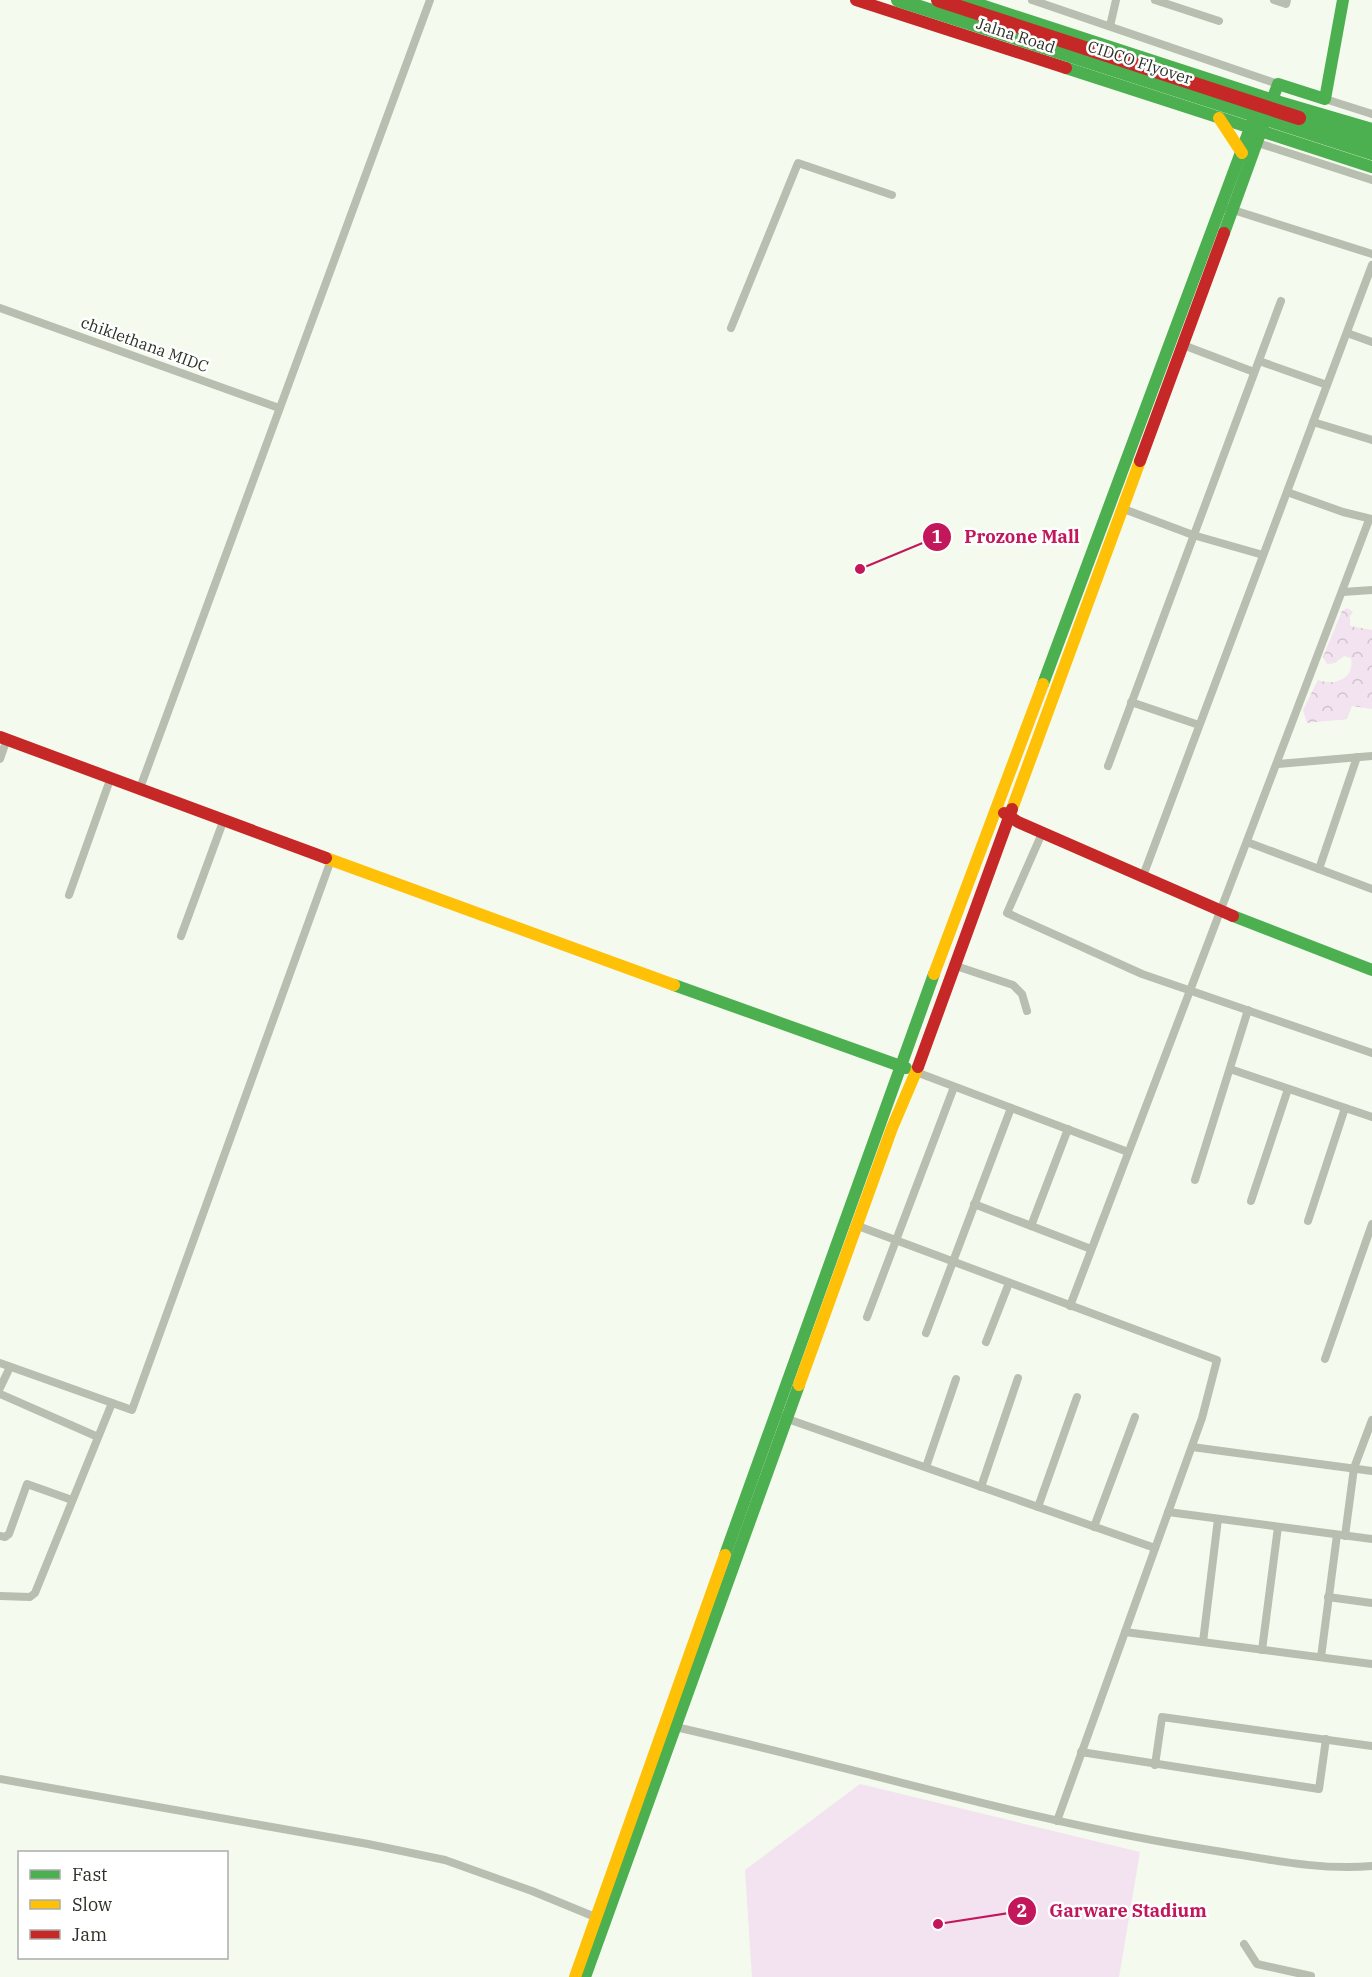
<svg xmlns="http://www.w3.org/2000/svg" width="1372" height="1977" viewBox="0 0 1372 1977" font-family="'IBM Plex Serif',serif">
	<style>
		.grass { fill: #f3e2f0 }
		.forest { fill: url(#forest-crowns) }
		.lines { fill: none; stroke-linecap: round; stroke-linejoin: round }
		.street { stroke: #b8beb0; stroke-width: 8 }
		.fast { stroke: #4caf50; stroke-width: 12 }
		.slow { stroke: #ffc107; stroke-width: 12 }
		.jam { stroke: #c62828; stroke-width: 12 }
		.fast-bridge { stroke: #4caf50; stroke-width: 14 }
		.jam-bridge { stroke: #c62828; stroke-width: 14 }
		.labels { text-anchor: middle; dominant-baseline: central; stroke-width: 5; stroke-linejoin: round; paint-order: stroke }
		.street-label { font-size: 16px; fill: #2d3227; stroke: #fff }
		.leader { fill: none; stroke: #c2185b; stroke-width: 2 }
		.callout-dot { fill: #c2185b; stroke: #fff; stroke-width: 2 }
		.mark-label { font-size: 18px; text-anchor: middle; font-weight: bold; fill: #fff }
		.callout-label { font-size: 18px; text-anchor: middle; font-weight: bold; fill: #c2185b; stroke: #fff; stroke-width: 5; stroke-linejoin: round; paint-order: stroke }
	</style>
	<defs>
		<pattern id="forest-crowns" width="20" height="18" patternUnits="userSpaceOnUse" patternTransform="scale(1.5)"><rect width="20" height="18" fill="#f3e2f0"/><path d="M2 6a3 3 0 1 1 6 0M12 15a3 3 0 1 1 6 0" fill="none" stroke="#d1c2ce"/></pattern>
	</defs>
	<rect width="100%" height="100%" fill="#f4faed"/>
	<polygon class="grass" points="860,1784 1140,1852 1119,1977 752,1977 745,1870"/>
	<path class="forest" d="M1347,608L1353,612L1350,616V626L1372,630V709L1352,706L1347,719L1307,723L1303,710L1318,680C1335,686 1355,679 1351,658L1344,656L1335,663L1327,664L1323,657L1342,611Z"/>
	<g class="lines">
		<g class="street">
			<polyline points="1032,0 1278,84"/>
			<polyline points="1155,0 1219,21"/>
			<polyline points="1274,0 1286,4 1287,0"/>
			<polyline points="1110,26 1116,0"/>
			<polyline points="1325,99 1372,114"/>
			<polyline points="1258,143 1372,180"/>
			<polyline points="1227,208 1372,254"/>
			<polyline points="0,308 279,408"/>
			<polyline points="731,328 798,163 892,195"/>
			<polyline points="1347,333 1372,342"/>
			<polyline points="1183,345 1254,372"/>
			<polyline points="1259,361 1327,385"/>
			<polyline points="1313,422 1372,440"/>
			<polyline points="1287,492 1343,512 1372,519"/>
			<polyline points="1121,508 1193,535 1263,555"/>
			<polyline points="1343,592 1372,590"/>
			<polyline points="1131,702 1199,725"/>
			<polyline points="0,759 7,739"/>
			<polyline points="1278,764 1372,756"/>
			<polyline points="1108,766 1281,301"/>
			<polyline points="140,788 430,0"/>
			<polyline points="1043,831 1007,913 1142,974 1372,1053"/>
			<polyline points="1247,842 1372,889"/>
			<polyline points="1319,869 1357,757"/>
			<polyline points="1143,876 1372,265"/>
			<polyline points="69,895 111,777"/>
			<polyline points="181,936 224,819"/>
			<polyline points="953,965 1013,985 1022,994 1027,1011"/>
			<polyline points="1230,1069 1372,1117"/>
			<polyline points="916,1072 1128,1152"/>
			<polyline points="1195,1180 1248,1010"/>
			<polyline points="1251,1201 1288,1089"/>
			<polyline points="974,1204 1091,1249"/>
			<polyline points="1308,1221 1345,1108"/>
			<polyline points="858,1226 1217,1360 1202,1418 1057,1821"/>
			<polyline points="1031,1226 1068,1129"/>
			<polyline points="1070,1306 1369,520"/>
			<polyline points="867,1317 954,1087"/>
			<polyline points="926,1333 1011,1108"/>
			<polyline points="986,1342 1009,1283"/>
			<polyline points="1325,1359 1372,1224"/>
			<polyline points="0,1363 132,1410 331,860"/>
			<polyline points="0,1388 10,1367"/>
			<polyline points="0,1394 98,1437"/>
			<polyline points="782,1417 1155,1548"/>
			<polyline points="1192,1447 1372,1471"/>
			<polyline points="926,1467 956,1379"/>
			<polyline points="981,1487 1018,1378"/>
			<polyline points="1038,1507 1077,1397"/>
			<polyline points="1168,1512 1372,1539"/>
			<polyline points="1094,1527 1135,1417"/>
			<polyline points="0,1536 5,1537 9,1534 27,1484 72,1500"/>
			<polyline points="1345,1536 1354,1468 1372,1420"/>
			<polyline points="0,1596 30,1597 35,1593 112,1403"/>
			<polyline points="1328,1597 1372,1603"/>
			<polyline points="1125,1632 1372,1664"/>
			<polyline points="1203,1642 1218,1519"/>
			<polyline points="1262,1650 1278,1527"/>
			<polyline points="1321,1657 1337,1535"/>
			<path d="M671,1726C851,1766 1028,1822 1210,1850C1263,1858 1318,1871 1372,1866"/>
			<polyline points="1081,1752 1319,1789 1326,1739"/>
			<polyline points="1155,1765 1162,1717 1372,1746"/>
			<polyline points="0,1779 368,1844 445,1860 532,1891 600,1919"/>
			<polyline points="1244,1944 1257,1964 1311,1976"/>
		</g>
		<g class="fast">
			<polyline points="966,0 1273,100 1372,129"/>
			<polyline points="1066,68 1372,167"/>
			<polyline points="1224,233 1278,84 1325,99 1343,0"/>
			<polyline points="1043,684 1253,120"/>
			<polyline points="1233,916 1372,970"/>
			<polyline points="674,985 906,1068"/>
			<polyline points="725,1555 934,974"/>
			<polyline points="585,1977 799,1385"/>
		</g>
		<g class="slow">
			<polyline points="1219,118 1242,153"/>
			<polyline points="1012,809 1140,461"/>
			<polyline points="326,858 674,985"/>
			<polyline points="934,974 1043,684"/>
			<polyline points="799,1385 892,1128 918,1067"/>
			<polyline points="575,1977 725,1555"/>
		</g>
		<g class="jam">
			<polyline points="856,0 1066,68"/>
			<polyline points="1140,461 1224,233"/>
			<polyline points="0,737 326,858"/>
			<polyline points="1004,813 1018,822 1233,916"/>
			<polyline points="918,1067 1012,809"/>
		</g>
		<g class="fast-bridge">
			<polyline points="898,0 1372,153"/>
			<polyline points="1299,118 1372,142"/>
		</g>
		<polyline class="jam-bridge" points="938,0 1299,118"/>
	</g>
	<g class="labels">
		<g class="street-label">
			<text transform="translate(1016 35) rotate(18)">Jalna Road</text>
			<text transform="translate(1140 62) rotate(18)">CIDCO Flyover</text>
			<text transform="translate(145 344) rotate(20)">chiklethana MIDC</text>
		</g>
	</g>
	<path class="leader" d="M860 569L937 537M938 1924L1022 1911"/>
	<g class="callout-dot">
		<circle cx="860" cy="569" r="6"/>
		<circle cx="938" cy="1924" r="6"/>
		<circle cx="937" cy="537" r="15"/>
		<circle cx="1022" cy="1911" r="15"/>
	</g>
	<g class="mark-label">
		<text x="937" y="543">1</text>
		<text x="1022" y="1917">2</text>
	</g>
	<g class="callout-label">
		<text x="1022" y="543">Prozone Mall</text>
		<text x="1128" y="1917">Garware Stadium</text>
	</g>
	<rect x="18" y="1851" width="210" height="108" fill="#ffffff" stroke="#abada9" stroke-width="1.5"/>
	<rect x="30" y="1870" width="30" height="9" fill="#4caf50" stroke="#abada9" stroke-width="1.5"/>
	<text x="72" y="1881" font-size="18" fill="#2d3227">Fast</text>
	<rect x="30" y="1900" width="30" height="9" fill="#ffc107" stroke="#abada9" stroke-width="1.5"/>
	<text x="72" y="1911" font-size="18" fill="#2d3227">Slow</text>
	<rect x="30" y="1930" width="30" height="9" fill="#c62828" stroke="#abada9" stroke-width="1.5"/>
	<text x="72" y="1941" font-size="18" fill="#2d3227">Jam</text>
</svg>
